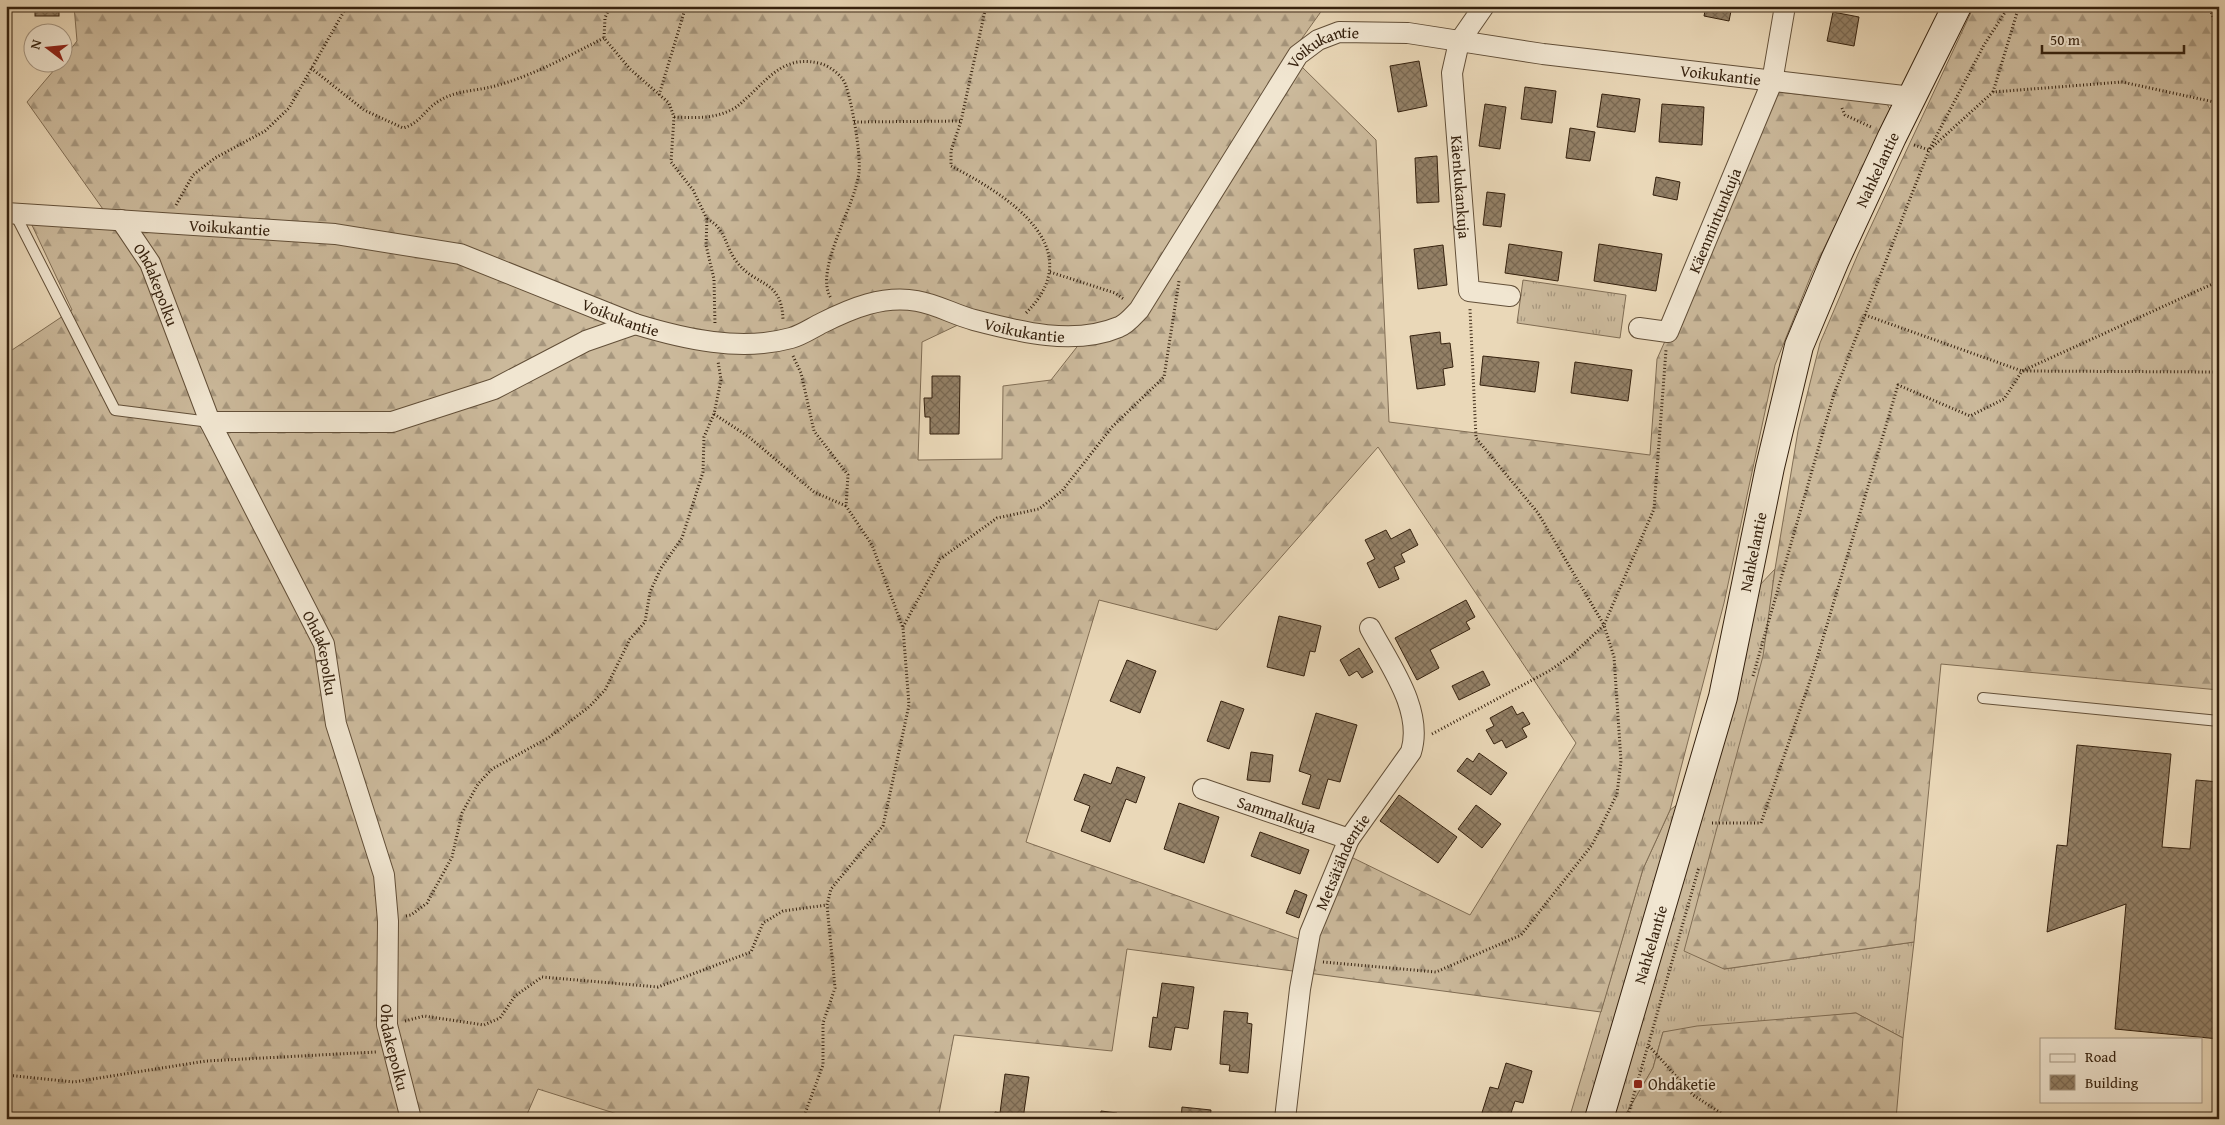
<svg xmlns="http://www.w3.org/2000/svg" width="2225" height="1125" viewBox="0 0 2225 1125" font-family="'Gentium Book Plus',serif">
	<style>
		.grass { fill: url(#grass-tufts); stroke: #806d54 }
		.forest { fill: url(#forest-firs); stroke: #806d54; fill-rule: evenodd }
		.building { fill: url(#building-cross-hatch); stroke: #35210e }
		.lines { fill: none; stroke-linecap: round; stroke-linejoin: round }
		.lane-casing { stroke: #624f38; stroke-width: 12 }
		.street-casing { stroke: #624f38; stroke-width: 22 }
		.secondary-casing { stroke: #35210e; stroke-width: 30 }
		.path { stroke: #35210e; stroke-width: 3; stroke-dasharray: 1 2.5; stroke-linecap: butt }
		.lane { stroke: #f1e6d1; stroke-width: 10 }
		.street { stroke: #f1e6d1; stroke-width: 20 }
		.secondary { stroke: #f1e6d1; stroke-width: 28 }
		.poi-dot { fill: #8f2418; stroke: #f1e6d1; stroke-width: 2 }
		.labels { text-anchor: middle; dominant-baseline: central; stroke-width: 4; stroke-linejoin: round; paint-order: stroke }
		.street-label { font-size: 16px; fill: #35210e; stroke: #f1e6d1 }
		.poi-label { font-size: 16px; fill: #35210e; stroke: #f1e6d1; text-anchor: start }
	</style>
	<defs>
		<pattern id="grass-tufts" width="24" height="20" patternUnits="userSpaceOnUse" patternTransform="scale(1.25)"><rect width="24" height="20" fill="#cbb99b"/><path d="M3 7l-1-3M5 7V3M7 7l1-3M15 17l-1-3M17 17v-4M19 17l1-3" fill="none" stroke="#a6967d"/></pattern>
		<pattern id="forest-firs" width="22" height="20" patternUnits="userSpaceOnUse" patternTransform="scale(1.25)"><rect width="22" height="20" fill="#cbb99b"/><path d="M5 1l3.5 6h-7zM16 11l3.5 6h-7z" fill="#a6967d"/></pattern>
		<pattern id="building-cross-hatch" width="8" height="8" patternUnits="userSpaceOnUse" patternTransform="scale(1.25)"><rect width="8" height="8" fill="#938066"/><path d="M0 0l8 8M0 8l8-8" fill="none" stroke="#796852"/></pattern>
	</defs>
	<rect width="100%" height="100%" fill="#ead8b8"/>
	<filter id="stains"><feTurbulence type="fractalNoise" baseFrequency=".004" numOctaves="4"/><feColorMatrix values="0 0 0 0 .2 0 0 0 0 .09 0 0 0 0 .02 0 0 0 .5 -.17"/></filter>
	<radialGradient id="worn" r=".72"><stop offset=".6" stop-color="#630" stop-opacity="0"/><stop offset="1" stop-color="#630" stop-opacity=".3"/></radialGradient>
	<g class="grass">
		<polygon points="1523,280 1626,295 1620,338 1517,323"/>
		<polygon points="1775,569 1724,969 1914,942 1903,1038 1856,1013 1663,1032 1653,1068 1623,1119 1569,1119 1643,869 1670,810 1709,781 1757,588"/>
	</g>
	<g class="forest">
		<polygon points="74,6 1325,6 1290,55 1137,304 1118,322 1086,330 1046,329 917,295 791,333 764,338 664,326 461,247 105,212 27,102 60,63 62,62 63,59 77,41"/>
		<polygon points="1974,6 2219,6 2219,690 1941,664 1914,942 1724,969 1684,951 1763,656 1775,569 1798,431 1820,343 1858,254"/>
		<path d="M1299,64L1376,140L1389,422L1650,455L1657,359L1776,92L1877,102L1887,104L1891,111L1812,273L1775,365L1724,603L1670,810L1643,869L1601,1012L1127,949L1112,1051L954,1035L938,1119H633L538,1089L525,1119H6V354L72,310L30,221L333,241L457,260L722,349L849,317L915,305L962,323L922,342L918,460L1002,459L1003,386L1051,380L1080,343L1121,334ZM1378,447L1576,743L1470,915L1349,856L1313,944L1026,842L1099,600L1217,630Z"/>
		<polygon points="1856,1013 1903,1038 1896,1119 1623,1119 1653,1068 1663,1032 1697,1026"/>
	</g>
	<g class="building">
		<rect x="35" y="6" width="24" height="10"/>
		<polygon points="1706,6 1732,6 1729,21 1704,16"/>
		<polygon points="1833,12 1859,17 1854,46 1827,41"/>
		<polygon points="1419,61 1427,106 1398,112 1390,66"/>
		<polygon points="1525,87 1556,91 1552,123 1521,119"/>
		<polygon points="1602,94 1640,99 1635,132 1597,127"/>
		<polygon points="1485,104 1506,107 1500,149 1479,146"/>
		<polygon points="1662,104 1704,107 1702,145 1659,142"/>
		<polygon points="1570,128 1595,132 1590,161 1566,158"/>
		<polygon points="1437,156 1439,202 1417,203 1415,158"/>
		<polygon points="1656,177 1680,182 1677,200 1653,195"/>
		<polygon points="1487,192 1505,194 1501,227 1483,225"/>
		<polygon points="1509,244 1562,252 1558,281 1505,273"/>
		<polygon points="1599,244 1662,254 1656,291 1594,281"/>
		<polygon points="1443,245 1447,285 1418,289 1414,249"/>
		<polygon points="1440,332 1441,344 1450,343 1453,367 1443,369 1445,385 1417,389 1410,336"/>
		<polygon points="1483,356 1539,362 1535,392 1480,385"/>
		<polygon points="1575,362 1632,370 1628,401 1571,393"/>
		<polygon points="932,376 960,376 959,434 930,434 930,417 925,417 924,398 932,398"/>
		<polygon points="1410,529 1418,545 1401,554 1405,562 1394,567 1399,579 1379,588 1367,563 1375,559 1365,540 1386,530 1391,539"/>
		<polygon points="1466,600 1475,617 1466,622 1470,629 1430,650 1439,668 1417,680 1395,638"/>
		<polygon points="1279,616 1321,626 1315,652 1310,651 1304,676 1267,667"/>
		<polygon points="1359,648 1373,672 1362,678 1357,671 1349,676 1340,660"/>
		<polygon points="1127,660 1156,671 1140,713 1110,701"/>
		<polygon points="1483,671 1490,685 1459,700 1452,686"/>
		<polygon points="1221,701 1244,709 1229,749 1207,741"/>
		<polygon points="1512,706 1517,715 1523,712 1530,724 1522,728 1527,737 1506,748 1502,740 1494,744 1486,730 1494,726 1490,718"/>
		<polygon points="1316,713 1357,725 1340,782 1328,779 1319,809 1302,804 1311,775 1299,771"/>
		<polygon points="2077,745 2171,754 2162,847 2190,849 2196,780 2219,782 2219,1039 2115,1029 2126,904 2047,932 2057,845 2067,846"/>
		<polygon points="1251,752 1273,755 1270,782 1247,780"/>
		<polygon points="1479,753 1507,773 1491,795 1457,771 1467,758 1473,762"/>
		<polygon points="1117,767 1145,777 1136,803 1126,799 1110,842 1081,831 1090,806 1074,800 1084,774 1111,784"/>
		<polygon points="1399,795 1457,837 1438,863 1380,821"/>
		<polygon points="1179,803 1219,817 1204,863 1164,849"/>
		<polygon points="1476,805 1501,824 1482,848 1458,829"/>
		<polygon points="1260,832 1309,850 1300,874 1251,856"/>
		<polygon points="1295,890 1307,895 1299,918 1286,913"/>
		<polygon points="1162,983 1194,987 1188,1029 1175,1027 1171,1050 1149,1047 1153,1017 1157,1018"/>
		<polygon points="1224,1011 1248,1013 1247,1023 1252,1024 1248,1073 1229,1071 1230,1065 1220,1064"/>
		<polygon points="1506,1063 1532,1071 1523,1103 1515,1101 1509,1119 1480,1119 1490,1087 1498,1089"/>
		<polygon points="1005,1074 1029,1077 1023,1119 994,1119 995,1112 1000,1113"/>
		<polygon points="1182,1107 1211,1110 1210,1119 1181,1119"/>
		<polygon points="1101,1111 1117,1113 1116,1119 1100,1119"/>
	</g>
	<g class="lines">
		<g class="lane-casing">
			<g id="lane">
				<polyline points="15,214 115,410 210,422"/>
				<polyline points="1983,698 2219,721"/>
			</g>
		</g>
		<g class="street-casing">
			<g id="street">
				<path id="s1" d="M1484,6L1459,42L1452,73L1469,291L1510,296"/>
				<path id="s2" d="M6,213L335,234L460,254L635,324C684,339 741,352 791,338C802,335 812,328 822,323C852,308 883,295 917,301C936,304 955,315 974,320C1020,332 1074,346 1119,327C1127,324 1134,315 1139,310L1298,55L1318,40L1339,32L1408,33L1543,54L1912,97"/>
				<path id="s3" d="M121,220L150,263L210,422L324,644L336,724L384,875L388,921L387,1025L411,1119"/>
				<path id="s4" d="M1639,328L1668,332L1772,82L1785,6"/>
				<polyline points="210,422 392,422 494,389 586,341 635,324"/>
				<path id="s5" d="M1203,789L1349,839"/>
				<path id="s6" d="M1285,1119L1300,989L1310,933L1349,839L1411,752C1424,710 1389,664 1370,628"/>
			</g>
		</g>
		<g class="secondary-casing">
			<g id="secondary">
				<path id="s7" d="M1599,1119L1723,697L1770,467L1799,346L1835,260L1892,137L1957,6"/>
			</g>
		</g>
		<g class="path">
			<polyline points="610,6 605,18 604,38 630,69 669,103 674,117 671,162 693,190 707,219 706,245 714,279 715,325"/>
			<path d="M986,6L961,121L951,151V166C1005,194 1092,247 1026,313"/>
			<polyline points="2209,6 2216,25"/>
			<polyline points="2219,8 2216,25 2219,26"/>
			<path d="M311,68L364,110L403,128C421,123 424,110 439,101C454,91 474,91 491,87C531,77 568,56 604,38"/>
			<polyline points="1993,92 2019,6"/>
			<polyline points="659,95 686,6"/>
			<polyline points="1842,108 1845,115 1871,127"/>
			<path d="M674,117C696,118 714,119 733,109C739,106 743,101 748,97C771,75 787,54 822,64C831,67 843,76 846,86C852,103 861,154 859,172C856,205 813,271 831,298"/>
			<polyline points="854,122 961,121"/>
			<polyline points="1914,145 1929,150 1993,92 2122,82 2219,103"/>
			<polyline points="176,205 193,175 215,158 265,131 289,108 347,6"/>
			<path d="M707,219C727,229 724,246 737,262C755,287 782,278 783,320"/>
			<polyline points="1050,272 1115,293 1125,300"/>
			<polyline points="1865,315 2022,371 2219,372"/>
			<polyline points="793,356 801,373 814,431 848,475 846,506 872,545 903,628 909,705 883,826 831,889 827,905 835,988 823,1023 823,1065 803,1119"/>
			<polyline points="714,414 749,437 814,492 846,506"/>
			<polyline points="903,627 940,559 997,518 1039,509 1062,491 1112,427 1164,377 1179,281"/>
			<polyline points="1753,676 1834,394 1929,150 1984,45 2009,6"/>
			<polyline points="1432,734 1549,671 1572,655 1604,625 1538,513 1476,438 1470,309"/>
			<polyline points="1712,823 1761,823 1813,672 1898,385 1970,416 2004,399 2022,371 2219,281"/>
			<polyline points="406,916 411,915 427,903 452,857 462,813 478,784 492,769 548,738 589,707 605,690 630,639 645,622 650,592 661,568 682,538 703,472 704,437 714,414 721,380 718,361"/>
			<polyline points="1323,962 1436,972 1521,935 1592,845 1617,794 1621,761 1614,657 1604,625 1654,509 1666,350"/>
			<polyline points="405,1021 424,1016 484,1025 500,1018 515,996 542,977 658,987 751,952 763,923 783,911 827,905"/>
			<polyline points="1649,1046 1693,1095 1730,1119"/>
			<polyline points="6,1075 74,1082 206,1061 376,1052"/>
			<polyline points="1627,1119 1699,867"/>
		</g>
		<use href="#lane" class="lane"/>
		<use href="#street" class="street"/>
		<use href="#secondary" class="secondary"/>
	</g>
	<rect class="poi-dot" x="1633" y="1079" width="10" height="10" rx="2.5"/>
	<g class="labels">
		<g class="street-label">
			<text stroke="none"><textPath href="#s2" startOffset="1499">Voikukantie</textPath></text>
			<text stroke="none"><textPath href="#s2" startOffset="1904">Voikukantie</textPath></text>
			<text stroke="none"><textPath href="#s7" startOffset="992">Nahkelantie</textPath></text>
			<text stroke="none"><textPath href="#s1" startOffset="190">Käenkukankuja</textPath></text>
			<text stroke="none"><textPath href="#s4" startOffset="150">Käenmintunkuja</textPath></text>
			<text stroke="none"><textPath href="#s2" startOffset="224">Voikukantie</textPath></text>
			<text stroke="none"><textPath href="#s3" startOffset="74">Ohdakepolku</textPath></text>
			<text stroke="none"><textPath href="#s2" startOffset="629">Voikukantie</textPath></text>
			<text stroke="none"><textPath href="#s2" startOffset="1049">Voikukantie</textPath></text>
			<text stroke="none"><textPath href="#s7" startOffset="588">Nahkelantie</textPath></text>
			<text stroke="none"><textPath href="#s3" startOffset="479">Ohdakepolku</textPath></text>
			<text stroke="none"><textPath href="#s5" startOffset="78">Sammalkuja</textPath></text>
			<text stroke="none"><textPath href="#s6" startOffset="266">Metsätähdentie</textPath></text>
			<text stroke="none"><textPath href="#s7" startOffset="182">Nahkelantie</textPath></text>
			<text stroke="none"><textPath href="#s3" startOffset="884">Ohdakepolku</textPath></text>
		</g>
		<g class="poi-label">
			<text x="1648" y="1084">Ohdaketie</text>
		</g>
	</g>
	<rect width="2225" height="1125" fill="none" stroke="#ead8b8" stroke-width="25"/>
	<rect x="8" y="8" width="2210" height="1110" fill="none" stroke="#35210e" stroke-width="2.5"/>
	<rect x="12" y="12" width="2200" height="1100" fill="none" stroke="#35210e"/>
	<rect x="2040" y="1038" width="162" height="65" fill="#f1e6d1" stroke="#a69783"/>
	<rect x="2050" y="1054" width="25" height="8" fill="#f1e6d1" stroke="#a69783"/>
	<text x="2085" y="1062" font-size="15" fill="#35210e">Road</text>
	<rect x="2050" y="1075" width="25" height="15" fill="url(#building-cross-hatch)" stroke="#a69783"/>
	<text x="2085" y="1088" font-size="15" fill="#35210e">Building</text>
	<g transform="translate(48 48) rotate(286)"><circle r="24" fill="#f1e6d1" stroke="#a69783"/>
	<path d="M0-4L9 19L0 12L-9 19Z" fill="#8f2418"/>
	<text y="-8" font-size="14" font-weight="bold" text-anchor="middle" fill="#35210e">N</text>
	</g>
	<path d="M2042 45v8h142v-8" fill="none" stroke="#35210e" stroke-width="2.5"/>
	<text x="2050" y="45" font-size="15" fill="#35210e" stroke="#f1e6d1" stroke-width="4" paint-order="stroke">50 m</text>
	<rect width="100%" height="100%" filter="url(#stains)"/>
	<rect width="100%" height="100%" fill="url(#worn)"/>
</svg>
